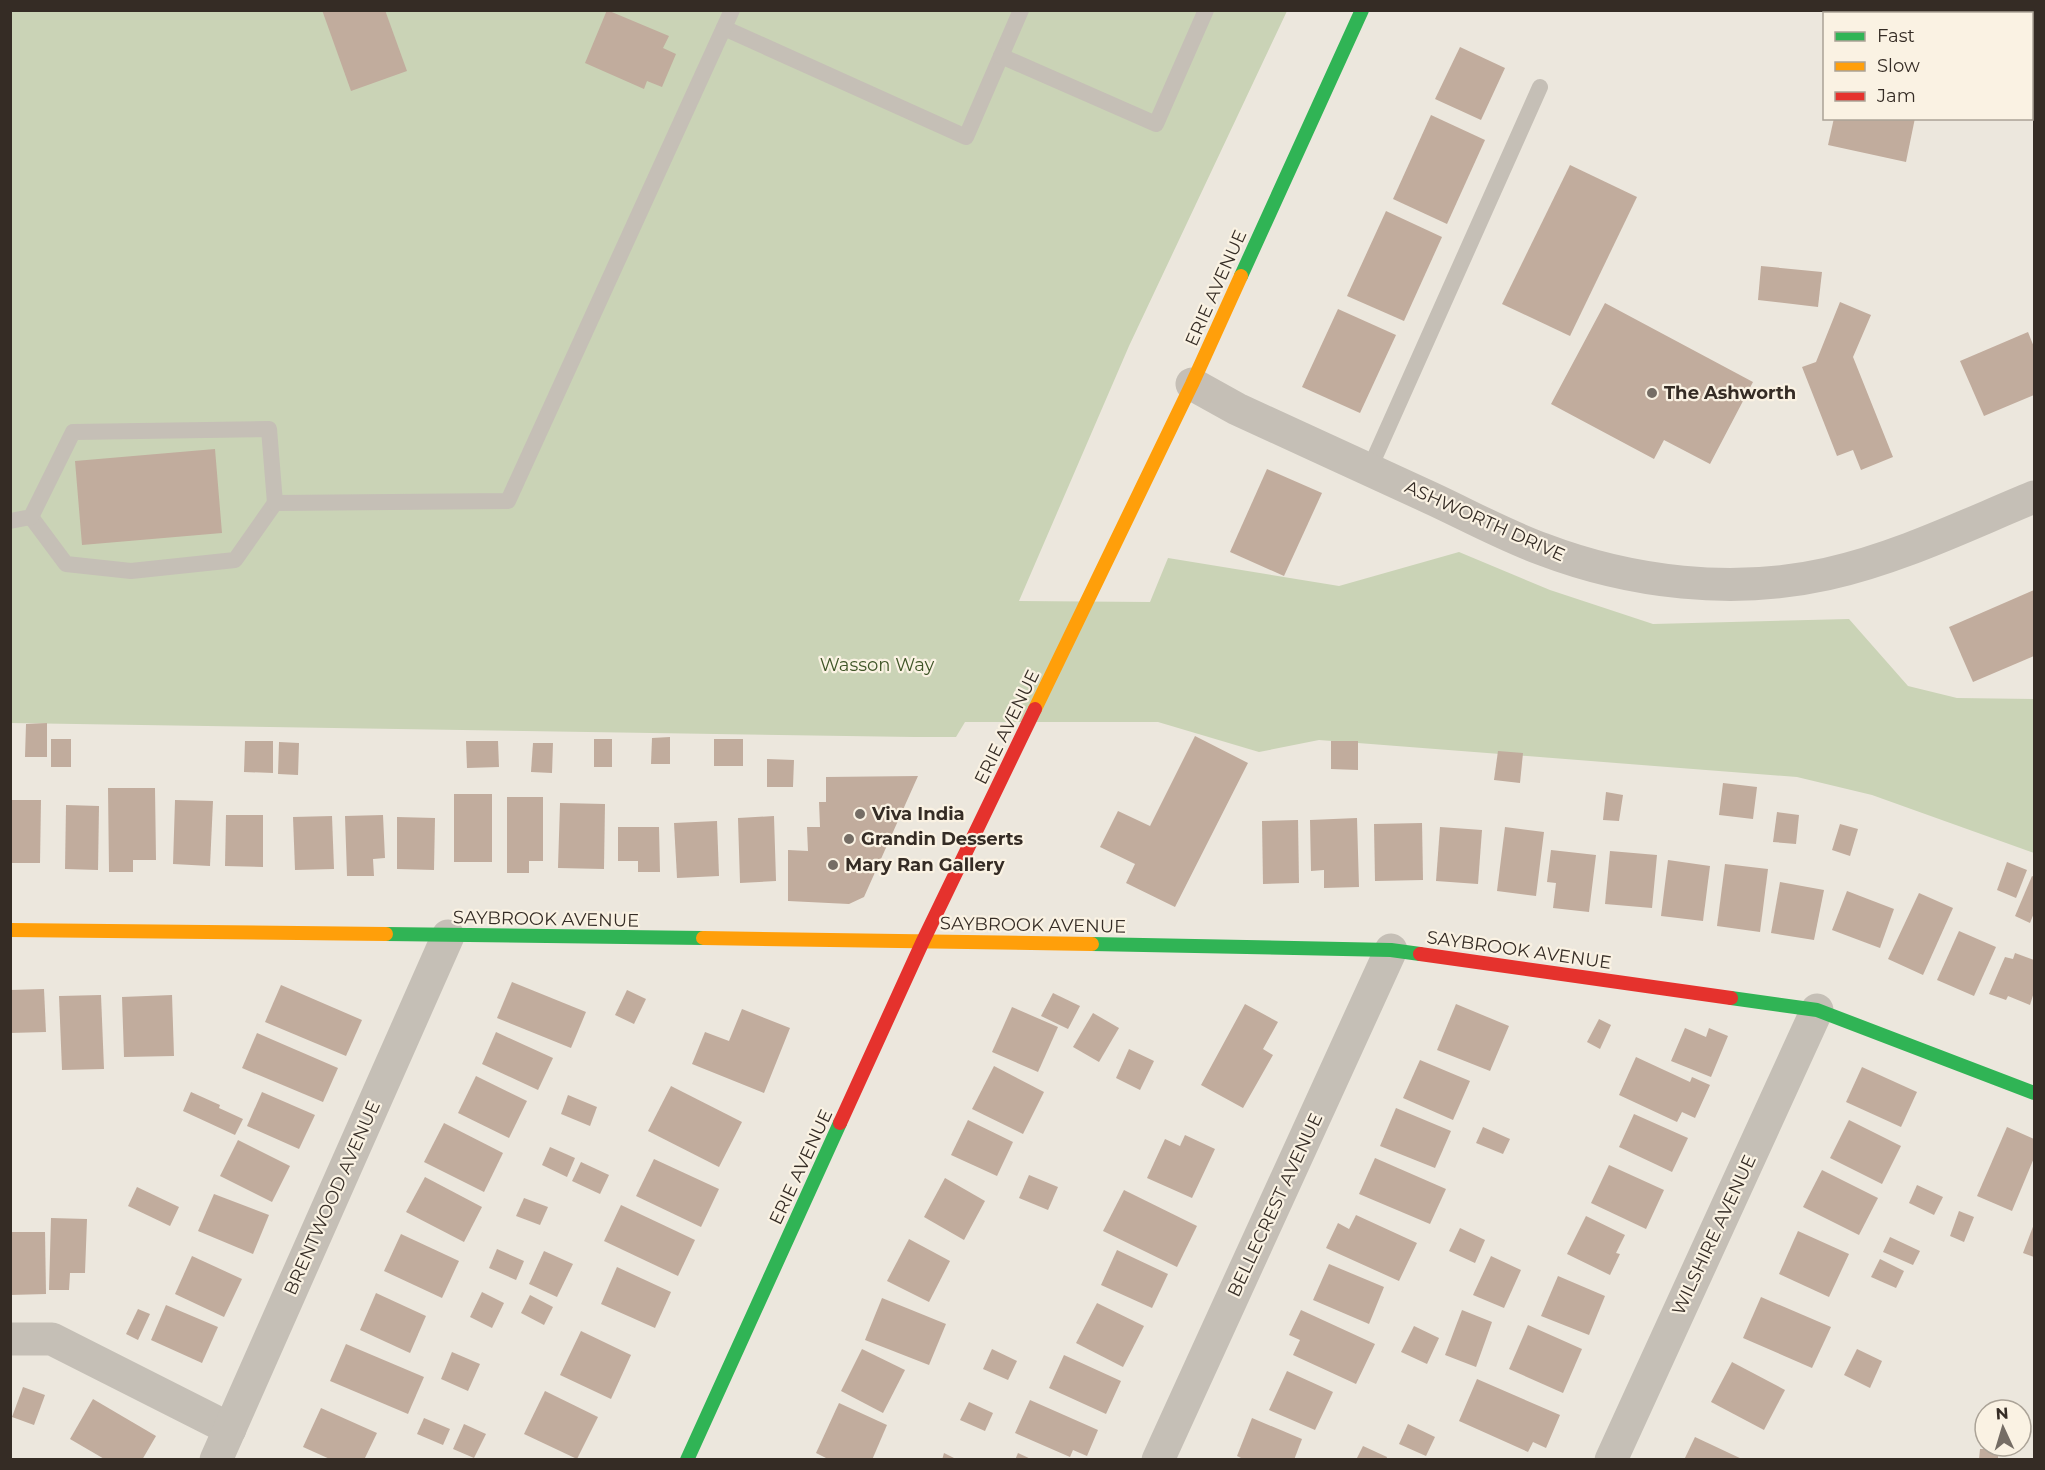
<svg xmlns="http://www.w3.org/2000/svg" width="2045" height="1470" viewBox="0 0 2045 1470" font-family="Montserrat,sans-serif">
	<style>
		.green { fill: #cad3b6 }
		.building { fill: #c1ac9d }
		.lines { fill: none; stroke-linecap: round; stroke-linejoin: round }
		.lane { stroke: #c5bfb6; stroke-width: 16 }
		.street { stroke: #c5bfb6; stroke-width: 33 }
		.fast { stroke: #30b455; stroke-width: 14 }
		.slow { stroke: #ff9f0a; stroke-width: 14 }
		.jam { stroke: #e5322d; stroke-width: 14 }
		.poi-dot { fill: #756d65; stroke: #faf2e3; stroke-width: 2 }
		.labels { text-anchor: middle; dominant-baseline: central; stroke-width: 4.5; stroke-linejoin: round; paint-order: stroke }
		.street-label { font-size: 18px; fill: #352c25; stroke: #faf2e3 }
		.poi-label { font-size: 18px; font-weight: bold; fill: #352c25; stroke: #faf2e3; text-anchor: start }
		.park-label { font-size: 18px; fill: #3f5527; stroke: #faf2e3 }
	</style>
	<rect width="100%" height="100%" fill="#ece7dd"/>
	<polygon class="green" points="11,11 1287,11 1129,346 1019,601 1150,602 1168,558 1339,586 1459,552 1550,590 1653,624 1849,619 1908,686 1957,698 2034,699 2034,853 1872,795 1797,777 1319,740 1259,752 1158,722 965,722 956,737 914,737 11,723"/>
	<g class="building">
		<polygon points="322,10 385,10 407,71 351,91"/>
		<polygon points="607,10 669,36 663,48 676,54 662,87 647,81 644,89 585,63"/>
		<polygon points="1460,47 1505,68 1481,120 1435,99"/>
		<polygon points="1431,115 1485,140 1447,224 1393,199"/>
		<polygon points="1834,118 1915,118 1906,162 1828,145"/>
		<polygon points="1570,165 1637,197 1570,336 1502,304"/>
		<polygon points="1386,211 1442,237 1404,321 1347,296"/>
		<polygon points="1761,266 1822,272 1818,307 1758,300"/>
		<polygon points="1840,302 1871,315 1853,357 1893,457 1861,470 1853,450 1837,456 1802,367 1816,362"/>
		<polygon points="1605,303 1753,382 1710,464 1664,440 1654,459 1551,404"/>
		<polygon points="1338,309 1396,335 1360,413 1302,387"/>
		<polygon points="2028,332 2034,347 2034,395 1984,416 1960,361"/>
		<polygon points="215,449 222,533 82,545 75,461"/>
		<polygon points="1267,469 1322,493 1284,576 1230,552"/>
		<polygon points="2034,590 2034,656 1973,682 1949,627"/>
		<polygon points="47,723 47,757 25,757 26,724"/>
		<polygon points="1195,736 1248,763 1175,907 1126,883 1135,864 1100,847 1118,811 1150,826"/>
		<polygon points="670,737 670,764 651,764 652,738"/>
		<rect x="51" y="739" width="20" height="28"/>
		<rect x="594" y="739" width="18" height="28"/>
		<rect x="714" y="739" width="29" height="27"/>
		<polygon points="245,741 273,741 273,773 244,772"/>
		<polygon points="466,741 498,741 499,767 467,768"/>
		<polygon points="1331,741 1358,741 1358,770 1331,769"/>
		<polygon points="279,742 299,743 298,775 278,774"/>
		<polygon points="533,743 553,743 552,773 531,772"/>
		<polygon points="1498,751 1523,753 1520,783 1494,780"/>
		<polygon points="767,759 794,760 793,787 767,787"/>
		<polygon points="918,776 864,897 849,904 788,901 788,850 808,851 807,827 820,827 819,802 826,802 826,777"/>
		<polygon points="1723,783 1757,787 1753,819 1719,815"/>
		<polygon points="108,788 155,788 156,860 133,860 133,872 109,872"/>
		<polygon points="1606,792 1623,795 1619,821 1603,820"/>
		<rect x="454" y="794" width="38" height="68"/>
		<polygon points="507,797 543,797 543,861 529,861 529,873 507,873"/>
		<polygon points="10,800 41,800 40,863 10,863"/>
		<polygon points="175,800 213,801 210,866 173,864"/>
		<polygon points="560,803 605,804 604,869 558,868"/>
		<polygon points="66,805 99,806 98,870 65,869"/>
		<polygon points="1777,812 1799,815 1796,844 1773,842"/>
		<polygon points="226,815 263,815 263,867 225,866"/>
		<polygon points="383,815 385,858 373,859 374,876 347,876 345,816"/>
		<polygon points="332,816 334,869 295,870 293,817"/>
		<polygon points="774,816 776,881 740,883 738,818"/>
		<polygon points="397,817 435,818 434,870 397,869"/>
		<polygon points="1357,818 1359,887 1324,888 1324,870 1311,871 1310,820"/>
		<polygon points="1298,820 1299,883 1263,884 1262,821"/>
		<polygon points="717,821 719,876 677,878 674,823"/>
		<polygon points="1422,823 1423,880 1375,881 1374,824"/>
		<polygon points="1840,824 1858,829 1850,856 1832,850"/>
		<polygon points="618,827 659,827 660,872 638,872 638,861 618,861"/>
		<polygon points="1440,827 1482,830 1478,884 1436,881"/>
		<polygon points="1505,827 1544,832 1536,896 1497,891"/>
		<polygon points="1551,850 1596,855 1589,912 1553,908 1556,883 1547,882"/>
		<polygon points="1610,851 1657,855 1652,908 1605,904"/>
		<polygon points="1668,860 1710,866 1703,921 1661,916"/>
		<polygon points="2007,862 2027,870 2016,898 1997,890"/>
		<polygon points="1725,864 1768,869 1760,932 1717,926"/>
		<polygon points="2032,876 2034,877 2034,913 2030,923 2015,916"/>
		<polygon points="1780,882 1824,890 1814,940 1771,933"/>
		<polygon points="1847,891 1894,909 1880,948 1832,930"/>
		<polygon points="1919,893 1953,908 1923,975 1888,959"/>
		<polygon points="1959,931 1996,947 1974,996 1937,980"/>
		<polygon points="2015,953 2034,960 2034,992 2030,1005 2008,996 2006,1000 1989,994 2005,957 2013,959"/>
		<polygon points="512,982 586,1012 571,1048 497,1018"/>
		<polygon points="281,985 362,1020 346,1056 265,1022"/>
		<polygon points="44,989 46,1032 10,1033 10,990"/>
		<polygon points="627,990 646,999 634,1024 615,1015"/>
		<polygon points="1053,993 1080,1006 1068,1029 1041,1016"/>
		<polygon points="101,995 104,1069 62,1070 59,996"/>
		<polygon points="172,995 174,1056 124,1057 122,997"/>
		<polygon points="1245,1004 1278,1022 1263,1049 1273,1055 1243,1108 1201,1085"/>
		<polygon points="1456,1004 1509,1026 1490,1071 1437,1050"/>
		<polygon points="1012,1007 1058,1027 1038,1072 992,1052"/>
		<polygon points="742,1009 790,1028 764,1093 692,1064 705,1032 729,1041"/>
		<polygon points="1093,1013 1119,1028 1099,1062 1073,1047"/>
		<polygon points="1599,1019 1611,1025 1600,1049 1587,1042"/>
		<polygon points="1685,1028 1706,1037 1709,1028 1728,1036 1711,1077 1671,1061"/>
		<polygon points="496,1032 553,1058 538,1090 482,1064"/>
		<polygon points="257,1033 338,1068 323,1102 242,1068"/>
		<polygon points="1129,1049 1154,1061 1140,1090 1116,1078"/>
		<polygon points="1636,1057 1690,1082 1692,1077 1710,1085 1695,1118 1682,1112 1677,1122 1619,1095"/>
		<polygon points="1420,1060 1470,1081 1453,1120 1403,1098"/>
		<polygon points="994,1066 1044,1092 1023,1134 972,1109"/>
		<polygon points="1862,1067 1917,1092 1901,1127 1846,1102"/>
		<polygon points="476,1076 527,1101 509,1138 458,1113"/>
		<polygon points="671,1086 742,1122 719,1167 648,1131"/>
		<polygon points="191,1092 220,1105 219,1108 243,1119 235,1135 183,1111"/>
		<polygon points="262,1092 315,1115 299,1149 247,1126"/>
		<polygon points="568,1095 597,1107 590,1126 561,1114"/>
		<polygon points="1396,1108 1451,1131 1435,1168 1380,1146"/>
		<polygon points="1634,1114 1688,1138 1672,1172 1619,1147"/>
		<polygon points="968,1120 1013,1142 997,1176 951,1155"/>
		<polygon points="1849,1120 1901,1146 1882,1184 1830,1158"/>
		<polygon points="444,1123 503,1153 484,1192 424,1162"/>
		<polygon points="1483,1127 1510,1139 1503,1154 1476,1143"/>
		<polygon points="2007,1127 2034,1139 2034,1158 2012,1211 1977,1196"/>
		<polygon points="1185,1135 1215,1149 1192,1198 1147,1178 1165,1139 1180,1146"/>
		<polygon points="238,1140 290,1166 272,1202 220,1176"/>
		<polygon points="550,1147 575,1158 567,1177 542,1165"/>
		<polygon points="1375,1158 1446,1189 1430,1224 1359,1194"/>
		<polygon points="654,1159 719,1189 701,1227 636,1196"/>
		<polygon points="581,1162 609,1175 600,1194 572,1181"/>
		<polygon points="1609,1165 1664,1190 1646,1229 1591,1203"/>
		<polygon points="1822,1170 1878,1198 1859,1235 1803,1207"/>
		<polygon points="1029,1175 1058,1187 1048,1210 1019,1198"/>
		<polygon points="425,1177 482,1207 464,1242 406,1212"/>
		<polygon points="945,1178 985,1201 964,1240 924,1217"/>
		<polygon points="1917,1185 1943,1197 1934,1215 1909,1203"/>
		<polygon points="137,1187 179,1207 170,1226 128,1206"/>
		<polygon points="1124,1190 1197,1226 1177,1267 1103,1231"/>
		<polygon points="214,1194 269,1215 253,1254 198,1231"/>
		<polygon points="524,1198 548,1207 540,1225 516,1216"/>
		<polygon points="621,1205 695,1240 678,1276 604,1241"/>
		<polygon points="1959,1211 1974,1217 1964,1242 1950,1236"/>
		<polygon points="1356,1215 1417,1243 1399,1281 1326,1248 1338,1223 1349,1229"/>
		<polygon points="1586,1216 1625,1235 1616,1253 1620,1254 1610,1275 1567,1254"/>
		<polygon points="51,1218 87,1219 85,1273 70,1273 69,1290 49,1290"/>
		<polygon points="2034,1224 2034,1257 2023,1253"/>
		<polygon points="1460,1228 1485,1240 1475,1263 1449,1251"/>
		<polygon points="1798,1231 1849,1254 1829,1297 1779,1274"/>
		<polygon points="10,1232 45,1232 46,1294 10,1295"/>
		<polygon points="401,1234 459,1261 442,1298 384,1271"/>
		<polygon points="1890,1237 1920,1251 1913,1265 1883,1252"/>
		<polygon points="909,1239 950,1261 929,1302 887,1281"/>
		<polygon points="497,1249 524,1261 516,1280 489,1268"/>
		<polygon points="1117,1250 1168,1274 1152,1308 1101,1285"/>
		<polygon points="544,1251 573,1264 557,1297 529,1284"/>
		<polygon points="192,1256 242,1279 224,1317 175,1294"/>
		<polygon points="1491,1256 1521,1270 1504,1308 1473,1295"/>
		<polygon points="1880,1259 1904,1271 1896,1288 1871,1277"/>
		<polygon points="1329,1264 1384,1287 1369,1324 1313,1300"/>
		<polygon points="617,1267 671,1292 655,1328 601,1304"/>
		<polygon points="1558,1276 1605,1296 1589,1335 1541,1316"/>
		<polygon points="482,1292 504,1303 492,1328 470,1317"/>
		<polygon points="376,1293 426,1316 410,1353 360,1330"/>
		<polygon points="530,1295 553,1307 544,1325 521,1313"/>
		<polygon points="1761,1297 1831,1327 1812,1368 1743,1338"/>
		<polygon points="882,1298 946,1324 929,1365 865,1340"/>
		<polygon points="1097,1303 1144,1326 1123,1367 1076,1343"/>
		<polygon points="166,1305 218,1327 202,1363 151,1340"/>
		<polygon points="138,1309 150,1314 138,1340 126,1334"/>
		<polygon points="1301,1310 1375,1344 1356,1384 1293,1355 1300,1340 1289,1335"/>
		<polygon points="1462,1310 1492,1322 1476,1367 1445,1355"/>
		<polygon points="1528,1325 1582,1349 1563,1393 1509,1369"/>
		<polygon points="1414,1326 1439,1338 1427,1364 1401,1352"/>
		<polygon points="581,1331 631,1355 611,1399 560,1375"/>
		<polygon points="346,1344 424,1377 408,1414 330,1381"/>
		<polygon points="862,1349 905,1370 883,1413 841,1391"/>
		<polygon points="992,1349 1017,1361 1008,1380 983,1369"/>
		<polygon points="1857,1349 1882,1361 1870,1388 1844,1375"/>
		<polygon points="452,1352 480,1364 468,1391 441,1379"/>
		<polygon points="1064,1355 1121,1381 1106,1414 1049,1388"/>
		<polygon points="1732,1362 1785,1390 1764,1430 1711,1402"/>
		<polygon points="1287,1371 1333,1392 1315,1430 1269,1410"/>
		<polygon points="1477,1379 1560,1415 1546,1448 1533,1442 1528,1452 1459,1421"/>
		<polygon points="23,1387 45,1395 34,1425 12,1417"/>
		<polygon points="545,1391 598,1417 577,1459 524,1434"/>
		<polygon points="93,1399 156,1436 142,1460 106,1460 70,1439"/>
		<polygon points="1030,1400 1098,1430 1087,1456 1073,1450 1070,1457 1015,1433"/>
		<polygon points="969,1402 993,1413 985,1431 960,1420"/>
		<polygon points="839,1403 887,1425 872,1460 830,1460 816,1453"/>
		<polygon points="321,1408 377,1433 364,1460 332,1460 303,1447"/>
		<polygon points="424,1418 450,1429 443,1445 417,1434"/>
		<polygon points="1252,1418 1302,1439 1294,1460 1245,1460 1237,1456"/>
		<polygon points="464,1424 486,1434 474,1458 453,1449"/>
		<polygon points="1408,1424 1435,1437 1426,1456 1399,1444"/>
		<polygon points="1695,1437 1744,1460 1684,1460"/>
		<polygon points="1363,1446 1387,1457 1386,1460 1356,1460"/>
		<polygon points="1980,1449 1998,1449 1998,1460 1979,1460"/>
		<polygon points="944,1453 958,1460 942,1460"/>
		<polygon points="1018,1453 1033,1460 1015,1460"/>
	</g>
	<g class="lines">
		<g class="lane">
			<polyline points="724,28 966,137 1021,10"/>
			<polyline points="1001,56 1156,124 1206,10"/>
			<polyline points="1369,470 1540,87"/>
			<polyline points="31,517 66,564 131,571 235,560 275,503"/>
			<polyline points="10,521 31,517 73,432 269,429 275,503 508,501 732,10"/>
		</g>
		<g class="street">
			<path d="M1192,384L1237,409C1299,437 1360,466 1422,494C1462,512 1501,534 1542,549C1631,583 1733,595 1827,574C1899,558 1966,525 2034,497"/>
			<polyline points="10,1339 52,1339 230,1429"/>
			<polyline points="216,1460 448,936"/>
			<polyline points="1158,1460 1391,950"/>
			<polyline points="1611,1460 1817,1010"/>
		</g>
		<g class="fast">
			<polyline points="1241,276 1362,10"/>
			<polyline points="386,934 703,938"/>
			<polyline points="1092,944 1391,950 1420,954"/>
			<polyline points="1731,998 1817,1010 2034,1093"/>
			<polyline points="687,1460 840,1123"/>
		</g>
		<g class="slow">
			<polyline points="1035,709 1192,384 1241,276"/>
			<polyline points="10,930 386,934"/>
			<polyline points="703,938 1092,944"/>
		</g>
		<g class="jam">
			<polyline points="1420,954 1731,998"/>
			<polyline points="840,1123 923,941 1035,709"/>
		</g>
	</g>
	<g class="poi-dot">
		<circle cx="1652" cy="393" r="6"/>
		<circle cx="860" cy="814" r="6"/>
		<circle cx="849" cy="839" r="6"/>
		<circle cx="833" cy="865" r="6"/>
	</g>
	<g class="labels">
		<g class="street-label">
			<text transform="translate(1216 288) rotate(-66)">ERIE AVENUE</text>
			<text transform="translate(1485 521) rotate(24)">ASHWORTH DRIVE</text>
			<text transform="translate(1007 727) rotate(-64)">ERIE AVENUE</text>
			<text transform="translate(546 919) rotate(1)">SAYBROOK AVENUE</text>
			<text transform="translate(1033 925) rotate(1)">SAYBROOK AVENUE</text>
			<text transform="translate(1519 950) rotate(8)">SAYBROOK AVENUE</text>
			<text transform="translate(801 1167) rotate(-65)">ERIE AVENUE</text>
			<text transform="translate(332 1198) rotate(-66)">BRENTWOOD AVENUE</text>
			<text transform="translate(1275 1205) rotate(-65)">BELLECREST AVENUE</text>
			<text transform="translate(1714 1235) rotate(-65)">WILSHIRE AVENUE</text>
		</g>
		<g class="poi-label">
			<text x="1664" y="393">The Ashworth</text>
			<text x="872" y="814">Viva India</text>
			<text x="861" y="839">Grandin Desserts</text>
			<text x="845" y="865">Mary Ran Gallery</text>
		</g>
		<g class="park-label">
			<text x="877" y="665">Wasson Way</text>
		</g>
	</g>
	<rect width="2045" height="1470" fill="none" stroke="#352c25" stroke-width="24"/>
	<rect x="1823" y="12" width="210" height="108" fill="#faf2e3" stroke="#aba397" stroke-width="1.5"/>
	<rect x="1835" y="32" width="30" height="9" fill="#30b455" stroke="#aba397" stroke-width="1.5"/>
	<text x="1877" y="42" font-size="18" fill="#352c25">Fast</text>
	<rect x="1835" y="62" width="30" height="9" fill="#ff9f0a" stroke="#aba397" stroke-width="1.5"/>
	<text x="1877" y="72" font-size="18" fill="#352c25">Slow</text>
	<rect x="1835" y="92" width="30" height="9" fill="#e5322d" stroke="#aba397" stroke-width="1.5"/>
	<text x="1877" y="102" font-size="18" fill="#352c25">Jam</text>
	<g transform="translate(2003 1428) rotate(356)"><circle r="28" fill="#faf2e3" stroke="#aba397" stroke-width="1.5"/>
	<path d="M0-4.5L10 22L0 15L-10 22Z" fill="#756d65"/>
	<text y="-9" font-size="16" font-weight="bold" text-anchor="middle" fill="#352c25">N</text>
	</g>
</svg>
